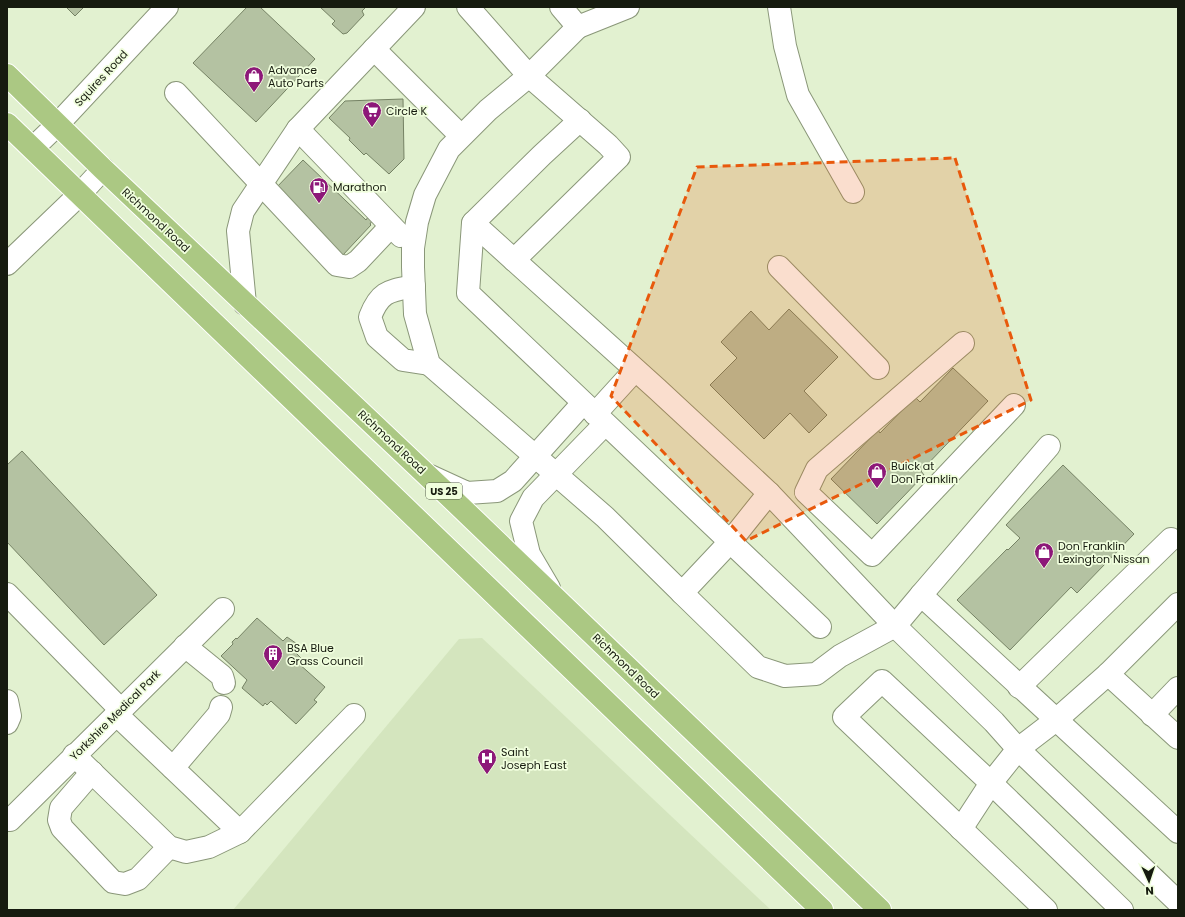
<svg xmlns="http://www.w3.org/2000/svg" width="1185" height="917" viewBox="0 0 1185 917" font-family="Poppins,sans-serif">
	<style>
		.built { fill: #d4e5be }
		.building { fill: #b4c2a2; stroke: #758264 }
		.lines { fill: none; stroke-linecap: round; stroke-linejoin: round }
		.minor-casing { stroke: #8a9779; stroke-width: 24 }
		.highway-casing { stroke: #fff; stroke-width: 24 }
		.minor { stroke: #fff; stroke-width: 22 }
		.highway { stroke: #abc883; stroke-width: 22 }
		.marked { fill: #e8590c; fill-opacity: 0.2; stroke: #e8590c; stroke-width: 3; stroke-dasharray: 8 5; stroke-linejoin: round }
		.labels { text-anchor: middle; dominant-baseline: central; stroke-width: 3.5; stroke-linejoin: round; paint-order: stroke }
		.shield { fill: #f0fedd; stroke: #575f4d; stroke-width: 1 }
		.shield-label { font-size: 10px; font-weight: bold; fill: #161b0f }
		.poi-label { font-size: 11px; fill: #161b0f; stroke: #f0fedd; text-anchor: start }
		.street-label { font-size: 11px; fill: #161b0f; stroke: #f0fedd }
	</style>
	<rect width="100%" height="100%" fill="#e2f1d0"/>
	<polygon class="built" points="482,638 771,910 233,910 459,639"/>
	<g class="building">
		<polygon points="66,7 84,7 75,16"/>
		<polygon points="247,7 260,7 315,59 256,122 193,63"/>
		<polygon points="320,7 366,7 362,11 364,15 347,33 343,34 332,24 335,21"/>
		<polygon points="403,99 404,159 389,174 366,153 364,155 349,140 350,138 329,118 345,101"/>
		<polygon points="303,160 366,220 368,217 372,221 370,224 371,225 342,256 274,190"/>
		<polygon points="789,309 838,357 804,391 827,415 809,433 790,413 764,439 710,385 737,358 721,342 751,311 769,330"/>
		<polygon points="953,368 988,401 921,471 924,475 877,524 831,479 878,430 880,433 915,397 920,402"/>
		<polygon points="22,451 157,595 104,645 7,542 7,465"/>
		<polygon points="1063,465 1134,534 1077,593 1071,587 1010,650 957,600 1007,549 1008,550 1020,538 1006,525"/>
		<polygon points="257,618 283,641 287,637 300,646 295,652 302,659 298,663 325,687 314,700 317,702 296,724 271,701 267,705 265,703 263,706 242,688 247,680 221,656 233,644 232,642 236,638 237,639"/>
	</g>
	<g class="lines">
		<g class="minor-casing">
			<g id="minor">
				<polyline points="468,7 529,76 488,110 449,149 425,195 417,222 413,248 413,267 415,314 429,364 605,517 682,593 729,543 769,493 895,626 994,722 1018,749 1178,902"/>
				<polyline points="561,7 578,27 628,7"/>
				<polyline points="779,7 785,46 798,95 853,192"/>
				<polyline points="578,27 529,76 608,145 619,157 514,260 657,389 769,493"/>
				<polyline points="374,49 461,136"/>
				<polyline points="176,93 337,265 349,267 358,261 391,226"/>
				<polyline points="580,120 542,155 473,223 468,293 820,627"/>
				<polyline points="298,129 401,236"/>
				<polyline points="33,148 57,125 167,7"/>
				<polyline points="473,223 514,260"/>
				<polyline points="7,264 80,194 103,169"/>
				<polyline points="779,267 878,368"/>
				<path d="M414,286C389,291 380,291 370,317L377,337L403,360L429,364"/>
				<polyline points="245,304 238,231 243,211 298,129 414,7"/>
				<polyline points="963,343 817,469 806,492 872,555 1014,405"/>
				<polyline points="595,414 635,370"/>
				<polyline points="430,476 467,493 497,491 513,481 583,403"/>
				<polyline points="549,588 529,554 521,521 533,498 605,424"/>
				<polyline points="682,593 758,667 785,676 816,674 840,656 895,626 921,595 1178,832"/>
				<polyline points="7,594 121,710"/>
				<polyline points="921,595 1049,446"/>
				<polyline points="185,646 222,676 224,683"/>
				<polyline points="1108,674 1178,738"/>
				<polyline points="1019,687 1171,539"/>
				<polyline points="7,701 10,716 7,723"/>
				<polyline points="116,714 240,832"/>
				<polyline points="1152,715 1178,688"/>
				<polyline points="74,755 169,847 186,852 209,847 240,832 354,715"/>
				<polyline points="173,768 219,714 221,707"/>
				<polyline points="92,772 61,808 59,820 62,828 113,882 125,884 138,879 169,847"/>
				<polyline points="7,820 10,820 223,609"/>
				<polyline points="961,829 991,783 1018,749 1056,720 1108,674 1178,604"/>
				<polyline points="1046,910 844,717 882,681 991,783 1122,910"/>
			</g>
		</g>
		<g class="highway-casing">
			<g id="highway">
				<polyline points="7,75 103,169 448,495 880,910"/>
				<polyline points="7,124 822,910"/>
			</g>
		</g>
		<use href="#minor" class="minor"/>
		<use href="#highway" class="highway"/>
	</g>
	<path class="marked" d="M955,158L1031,400L746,541L611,396L697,167Z"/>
	<defs>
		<g id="shop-pin" transform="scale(1)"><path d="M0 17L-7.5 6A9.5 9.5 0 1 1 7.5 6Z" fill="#8d1879" stroke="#f0fedd"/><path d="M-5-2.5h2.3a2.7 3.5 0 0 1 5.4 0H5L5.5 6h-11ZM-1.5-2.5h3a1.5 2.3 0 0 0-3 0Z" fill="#fff"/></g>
		<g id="supermarket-pin" transform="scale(1)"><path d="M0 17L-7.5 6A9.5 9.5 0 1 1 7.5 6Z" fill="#8d1879" stroke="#f0fedd"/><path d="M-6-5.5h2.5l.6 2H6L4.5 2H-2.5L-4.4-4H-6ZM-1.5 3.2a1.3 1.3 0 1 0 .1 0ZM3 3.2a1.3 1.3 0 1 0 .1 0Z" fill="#fff"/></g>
		<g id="fuel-pin" transform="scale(1)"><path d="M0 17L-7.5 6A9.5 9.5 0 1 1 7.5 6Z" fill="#8d1879" stroke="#f0fedd"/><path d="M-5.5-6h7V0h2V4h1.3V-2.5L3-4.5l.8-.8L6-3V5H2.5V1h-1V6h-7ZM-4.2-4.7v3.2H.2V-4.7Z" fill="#fff"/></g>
		<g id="building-pin" transform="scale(1)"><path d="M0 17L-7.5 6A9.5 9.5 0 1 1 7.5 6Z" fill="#8d1879" stroke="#f0fedd"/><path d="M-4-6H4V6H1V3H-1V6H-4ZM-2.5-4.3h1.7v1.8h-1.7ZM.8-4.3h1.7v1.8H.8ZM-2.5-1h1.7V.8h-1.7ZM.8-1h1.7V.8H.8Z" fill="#fff"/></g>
		<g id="hospital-pin" transform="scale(1)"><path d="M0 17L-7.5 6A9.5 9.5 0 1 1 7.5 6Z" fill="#8d1879" stroke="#f0fedd"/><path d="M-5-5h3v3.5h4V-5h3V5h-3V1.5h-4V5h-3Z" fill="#fff"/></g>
	</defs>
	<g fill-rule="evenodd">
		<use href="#shop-pin" x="254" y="76"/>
		<use href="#supermarket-pin" x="372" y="111"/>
		<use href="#fuel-pin" x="319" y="187"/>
		<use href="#shop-pin" x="877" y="472"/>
		<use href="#shop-pin" x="1044" y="552"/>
		<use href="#building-pin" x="273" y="654"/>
		<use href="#hospital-pin" x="487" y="758"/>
	</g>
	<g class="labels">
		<rect class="shield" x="426" y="483" width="36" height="16" rx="3"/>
		<g class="shield-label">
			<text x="444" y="491">US 25</text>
		</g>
		<g class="poi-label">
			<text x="268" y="70">Advance<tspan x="268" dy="13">Auto Parts</tspan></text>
			<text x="386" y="111">Circle K</text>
			<text x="333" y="187">Marathon</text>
			<text x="891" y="466">Buick at<tspan x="891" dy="13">Don Franklin</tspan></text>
			<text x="1058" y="546">Don Franklin<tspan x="1058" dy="13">Lexington Nissan</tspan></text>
			<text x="287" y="648">BSA Blue<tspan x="287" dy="13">Grass Council</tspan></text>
			<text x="501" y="752">Saint<tspan x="501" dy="13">Joseph East</tspan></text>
		</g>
		<g class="street-label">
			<text transform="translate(101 78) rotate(-47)">Squires Road</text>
			<text transform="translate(156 220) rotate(43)">Richmond Road</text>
			<text transform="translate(392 442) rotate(43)">Richmond Road</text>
			<text transform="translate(626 666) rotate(44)">Richmond Road</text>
			<text transform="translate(115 715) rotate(-45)">Yorkshire Medical Park</text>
		</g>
	</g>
	<rect width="1185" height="917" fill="none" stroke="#161b0f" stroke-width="16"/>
	<g transform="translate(1149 881) rotate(177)" stroke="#f0fedd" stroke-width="3" paint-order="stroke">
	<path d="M0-3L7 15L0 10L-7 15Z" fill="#161b0f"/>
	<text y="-6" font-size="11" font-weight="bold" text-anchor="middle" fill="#161b0f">N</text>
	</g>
</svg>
